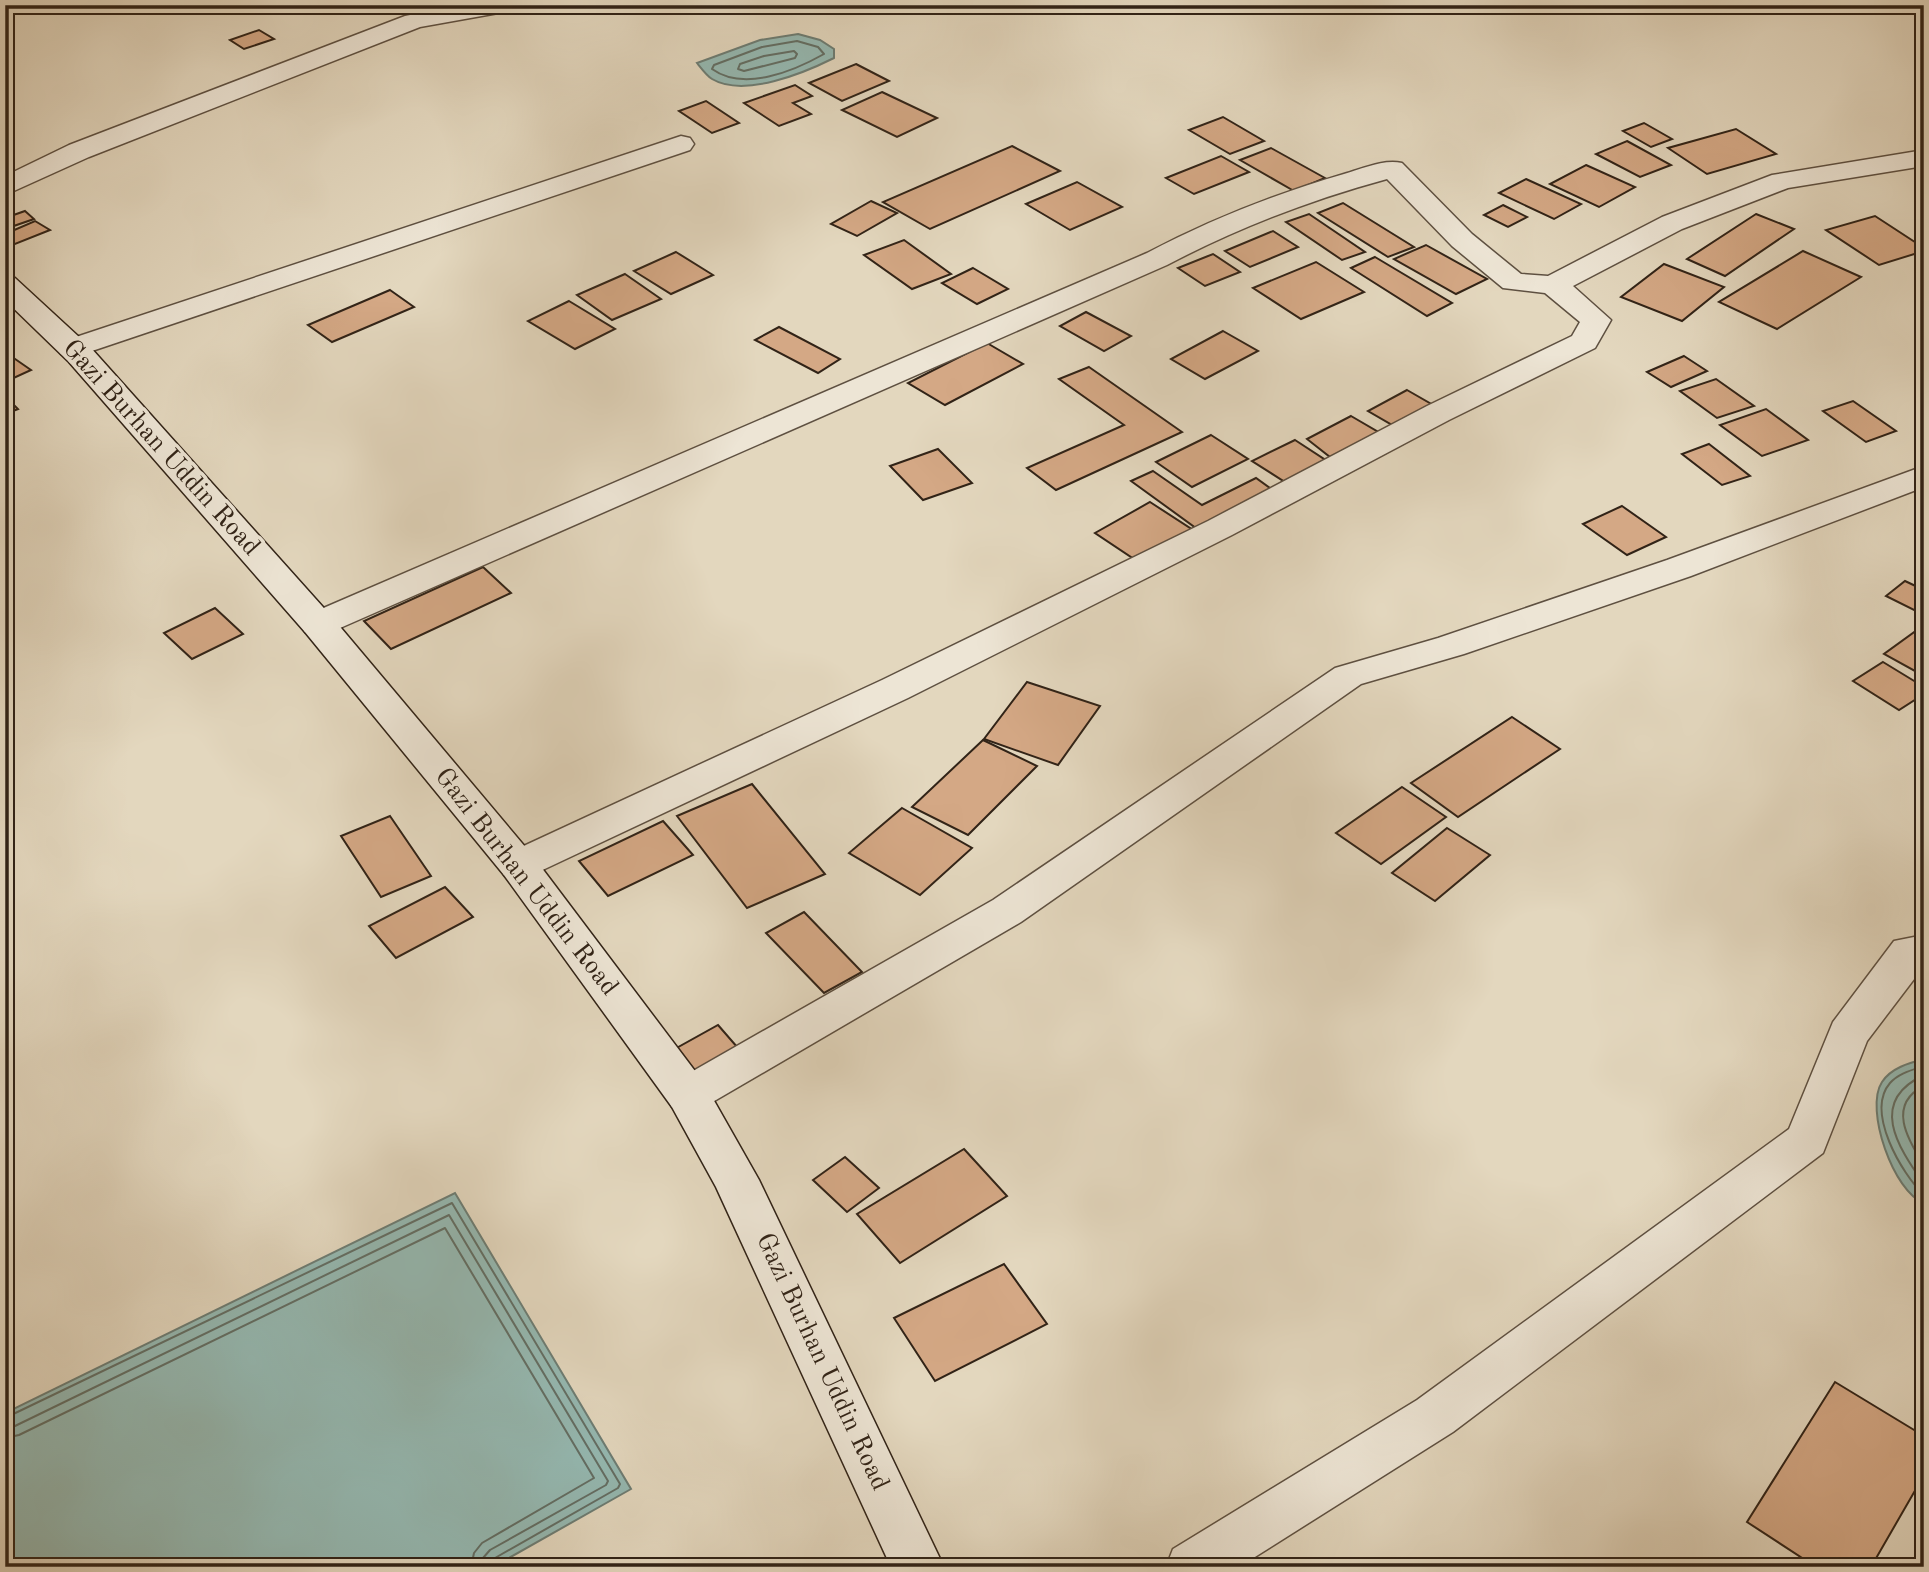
<svg xmlns="http://www.w3.org/2000/svg" width="1929" height="1572" viewBox="0 0 1929 1572" font-family="'Old Standard TT',serif">
	<style>
		.water { fill: #95b9b2; stroke: #6d7d74; stroke-width: 2 }
		.lines { fill: none; stroke-linecap: round; stroke-linejoin: round }
		.shore { stroke: #636e64; stroke-width: 2 }
		.building { fill: #d4a885; stroke: #312317; stroke-width: 2 }
		.street-casing { stroke: #5e5041; stroke-width: 3 }
		.secondary-casing { stroke: #312317; stroke-width: 3 }
		.street { fill: #ede5d5; fill-rule: evenodd }
		.secondary { fill: #ede5d5; fill-rule: evenodd }
		.labels { text-anchor: middle; dominant-baseline: central; stroke-width: 7; stroke-linejoin: round; paint-order: stroke }
		.street-label { font-size: 26px; fill: #312317; stroke: #ede5d5 }
	</style>
	<rect width="100%" height="100%" fill="#e3d7be"/>
	<filter id="stains"><feTurbulence type="fractalNoise" baseFrequency=".00286" numOctaves="4"/><feColorMatrix values="0 0 0 0 .2 0 0 0 0 .09 0 0 0 0 .02 0 0 0 .5 -.17"/></filter>
	<radialGradient id="worn" r=".72"><stop offset=".6" stop-color="#630" stop-opacity="0"/><stop offset="1" stop-color="#630" stop-opacity=".3"/></radialGradient>
	<g class="water">
		<path d="M798,34L820,40L834,49V58C804,73 744,98 712,79C707,76 701,68 697,63L760,40Z"/>
		<path d="M1924,1059V1203C1894,1193 1864,1109 1882,1082C1891,1068 1909,1063 1924,1059Z"/>
		<polygon points="455,1193 631,1489 493,1567 5,1567 5,1413"/>
	</g>
	<g class="lines">
		<g class="shore">
			<path d="M797,41L818,47L824,54C794,71 744,92 712,69L714,65L762,47Z"/>
			<polygon points="794,51 797,54 795,58 744,71 738,69 740,64 764,56"/>
			<path d="M1924,1066C1912,1070 1899,1073 1890,1083C1865,1112 1902,1174 1924,1195"/>
			<path d="M1924,1075C1868,1101 1897,1146 1924,1184"/>
			<path d="M1924,1086C1887,1104 1907,1139 1924,1165"/>
			<polyline points="5,1418 452,1203 620,1484 618,1488 495,1558 491,1567"/>
			<polyline points="5,1427 15,1426 449,1215 608,1481 606,1485 490,1550 483,1558 482,1567"/>
			<polyline points="5,1438 19,1435 445,1228 594,1478 482,1543 474,1553 471,1567"/>
		</g>
	</g>
	<g class="building">
		<polygon points="259,30 274,39 244,49 230,40"/>
		<polygon points="856,64 889,81 842,101 809,83"/>
		<polygon points="795,85 812,96 793,103 811,114 779,126 744,103"/>
		<polygon points="882,92 937,118 897,137 842,110"/>
		<polygon points="706,101 739,123 712,133 679,111"/>
		<polygon points="1223,117 1264,141 1230,154 1189,130"/>
		<polygon points="1644,123 1672,139 1651,147 1623,131"/>
		<polygon points="1736,129 1776,154 1707,174 1668,148"/>
		<polygon points="1627,141 1671,165 1640,177 1596,154"/>
		<polygon points="1012,146 1060,171 930,229 883,202"/>
		<polygon points="1271,148 1325,178 1294,191 1240,160"/>
		<polygon points="1221,156 1249,172 1194,194 1166,178"/>
		<polygon points="1586,165 1635,187 1599,207 1550,184"/>
		<polygon points="1526,179 1581,204 1554,219 1499,193"/>
		<polygon points="1077,182 1122,207 1070,230 1026,204"/>
		<polygon points="871,201 897,213 857,236 831,224"/>
		<polygon points="1343,203 1414,247 1388,257 1318,213"/>
		<polygon points="1503,205 1527,217 1508,227 1484,215"/>
		<polygon points="25,211 34,219 5,229 5,218"/>
		<polygon points="1309,214 1365,252 1342,260 1286,222"/>
		<polygon points="1756,214 1794,229 1725,276 1687,259"/>
		<polygon points="1875,216 1924,248 1924,251 1879,265 1826,230"/>
		<polygon points="35,221 50,230 10,246 5,243 5,234"/>
		<polygon points="1273,231 1298,247 1250,267 1225,251"/>
		<polygon points="904,240 951,274 912,289 864,255"/>
		<polygon points="1426,245 1487,279 1456,294 1394,259"/>
		<polygon points="1803,251 1861,277 1777,329 1719,302"/>
		<polygon points="676,252 713,275 671,294 634,271"/>
		<polygon points="1213,254 1240,272 1205,286 1178,268"/>
		<polygon points="1375,257 1452,303 1427,316 1351,268"/>
		<polygon points="1316,262 1364,292 1301,319 1253,288"/>
		<polygon points="1664,264 1724,287 1682,321 1621,297"/>
		<polygon points="973,268 1008,289 977,304 942,283"/>
		<polygon points="625,274 661,299 612,320 577,295"/>
		<polygon points="390,290 414,307 332,342 308,325"/>
		<polygon points="569,301 615,329 575,349 528,321"/>
		<polygon points="1086,312 1131,336 1104,351 1060,326"/>
		<polygon points="779,327 840,359 818,373 755,340"/>
		<polygon points="1223,331 1258,351 1205,379 1171,359"/>
		<polygon points="987,343 1023,364 945,405 908,383"/>
		<polygon points="5,352 31,370 5,382"/>
		<polygon points="1684,356 1707,371 1671,387 1647,372"/>
		<polygon points="1089,367 1182,432 1056,490 1027,468 1124,425 1059,379"/>
		<polygon points="1716,379 1754,406 1717,418 1680,391"/>
		<polygon points="1407,390 1433,405 1394,426 1368,411"/>
		<polygon points="5,396 18,409 5,414"/>
		<polygon points="1853,401 1896,431 1866,442 1823,411"/>
		<polygon points="1766,409 1808,440 1762,456 1720,425"/>
		<polygon points="1351,416 1380,433 1330,457 1307,439"/>
		<polygon points="1211,435 1248,459 1192,487 1156,462"/>
		<polygon points="1295,440 1327,461 1285,482 1252,461"/>
		<polygon points="1709,444 1750,476 1722,485 1682,454"/>
		<polygon points="938,449 972,483 923,500 890,466"/>
		<polygon points="1153,471 1202,505 1256,478 1277,493 1200,531 1131,481"/>
		<polygon points="1150,502 1193,530 1137,561 1095,533"/>
		<polygon points="1622,506 1666,537 1627,555 1583,524"/>
		<polygon points="483,567 511,593 391,649 364,621"/>
		<polygon points="1905,581 1924,590 1924,615 1886,596"/>
		<polygon points="215,608 243,634 192,659 164,633"/>
		<polygon points="1924,625 1924,676 1884,654"/>
		<polygon points="1883,662 1924,687 1924,694 1899,710 1853,681"/>
		<polygon points="1027,682 1100,706 1058,765 984,739"/>
		<polygon points="1512,717 1560,749 1458,817 1411,783"/>
		<polygon points="983,740 1037,766 968,835 912,807"/>
		<polygon points="752,784 825,874 747,908 677,816"/>
		<polygon points="1402,787 1446,817 1381,864 1336,833"/>
		<polygon points="902,808 972,848 920,895 849,853"/>
		<polygon points="390,816 431,876 381,897 341,836"/>
		<polygon points="663,821 693,855 608,896 579,861"/>
		<polygon points="1447,828 1490,855 1435,901 1392,873"/>
		<polygon points="445,887 473,917 396,958 369,926"/>
		<polygon points="804,912 862,972 824,993 766,933"/>
		<polygon points="718,1025 738,1048 692,1073 673,1050"/>
		<polygon points="964,1149 1007,1196 900,1263 857,1214"/>
		<polygon points="845,1157 879,1188 847,1212 813,1180"/>
		<polygon points="1004,1264 1047,1324 935,1381 894,1318"/>
		<polygon points="1835,1382 1924,1436 1924,1475 1871,1567 1816,1567 1747,1522"/>
	</g>
	<g class="lines">
		<g class="street-casing">
			<g id="street">
				<polygon points="461,5 516,5 513,10 504,12 420,27 89,157 5,195 5,176 69,145 405,16"/>
				<polygon points="681,136 690,138 694,144 690,150 83,354 72,357 61,354 57,348 61,342"/>
				<path d="M1924,150V166L1788,188L1682,229L1573,286L1611,320L1595,348L1449,420L1232,535L908,698L532,875L518,879L504,875L498,865L504,855L882,680L1208,521L1427,406L1572,336L1580,322L1545,293L1503,288L1452,246L1387,179C1310,200 1237,228 1167,265L331,632L318,635L305,632L300,624L305,616L1147,253C1210,220 1275,194 1344,174C1362,169 1383,159 1402,163L1472,234L1521,274L1548,276L1662,217L1772,175Z"/>
				<polygon points="1924,466 1924,487 1691,576 1464,654 1361,684 1021,922 704,1107 688,1113 672,1107 666,1095 672,1083 993,900 1335,668 1438,638 1667,560"/>
				<polygon points="1924,935 1924,966 1867,1041 1823,1153 1453,1432 1239,1567 1166,1567 1173,1549 1417,1400 1789,1129 1833,1022 1894,941"/>
			</g>
		</g>
		<g class="secondary-casing">
			<polygon id="secondary" points="5,275 15,278 91,348 331,616 532,855 704,1083 759,1180 944,1567 891,1567 716,1187 672,1107 504,875 305,632 69,362 5,300"/>
		</g>
		<use href="#street" class="street"/>
		<use href="#secondary" class="secondary"/>
	</g>
	<g class="labels">
		<g class="street-label">
			<text transform="translate(161 448) rotate(48)">Gazi Burhan Uddin Road</text>
			<text transform="translate(526 882) rotate(52)">Gazi Burhan Uddin Road</text>
			<text transform="translate(822 1362) rotate(65)">Gazi Burhan Uddin Road</text>
		</g>
	</g>
	<rect width="1929" height="1572" fill="none" stroke="#e3d7be" stroke-width="28"/>
	<rect x="7" y="7" width="1915" height="1558" fill="none" stroke="#312317" stroke-width="3.5"/>
	<rect x="14" y="14" width="1901" height="1544" fill="none" stroke="#312317" stroke-width="2"/>
	<rect width="100%" height="100%" filter="url(#stains)"/>
	<rect width="100%" height="100%" fill="url(#worn)"/>
</svg>
